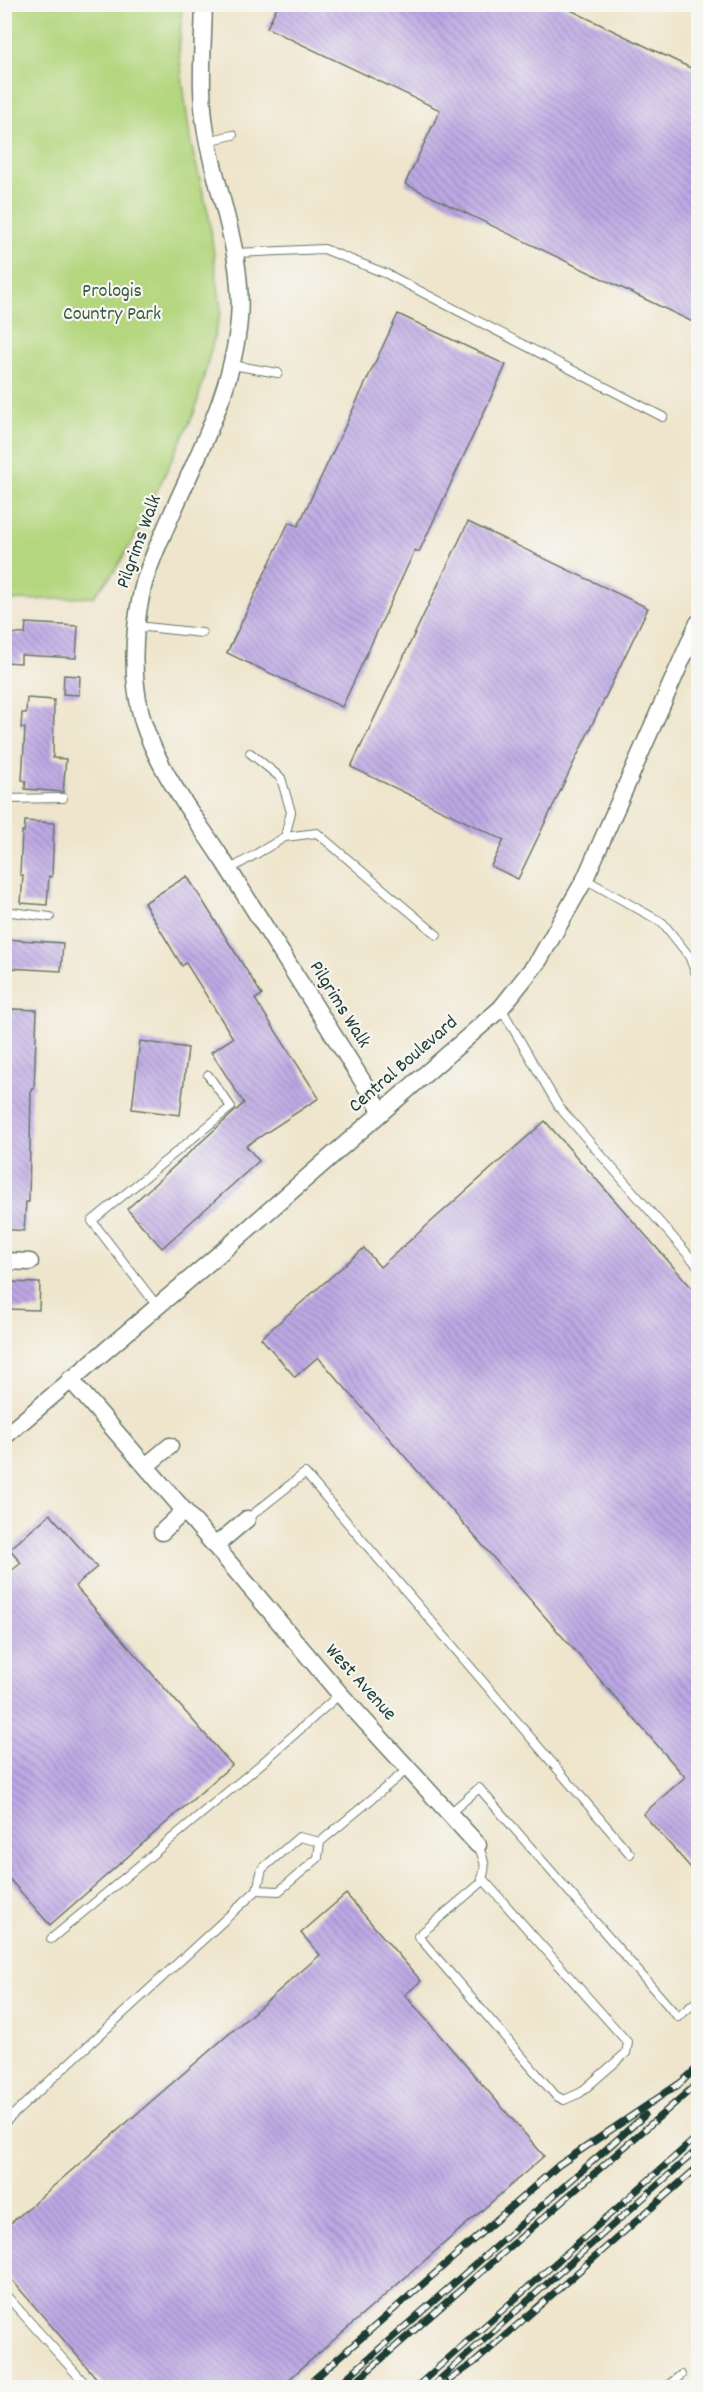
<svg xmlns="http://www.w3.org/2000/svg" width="703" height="2392" viewBox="0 0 703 2392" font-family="Dekko,sans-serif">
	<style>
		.park { fill: #b4d67e; stroke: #6a8a59; stroke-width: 1.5 }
		.building { fill: url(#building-back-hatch) }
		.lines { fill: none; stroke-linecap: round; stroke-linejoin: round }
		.service-casing { stroke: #687869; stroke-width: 10 }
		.minor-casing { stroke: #687869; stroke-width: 19 }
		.service { stroke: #fff; stroke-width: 8 }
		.minor { stroke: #fff; stroke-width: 16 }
		.rail-casing { stroke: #1f3d34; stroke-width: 7 }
		.rail { stroke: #f6f6f2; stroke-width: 4.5; stroke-dasharray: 14; stroke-linecap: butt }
		.labels { text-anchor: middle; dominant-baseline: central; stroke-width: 4.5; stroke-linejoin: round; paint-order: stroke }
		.park-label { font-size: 20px; fill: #3d5c43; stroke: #f6f6f2 }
		.street-label { font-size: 20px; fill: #1f3d34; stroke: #f6f6f2 }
	</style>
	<defs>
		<pattern id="building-back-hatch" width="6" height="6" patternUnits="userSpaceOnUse" patternTransform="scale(1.5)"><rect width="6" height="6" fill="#bda8e4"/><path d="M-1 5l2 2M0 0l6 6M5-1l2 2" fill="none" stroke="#998aba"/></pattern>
	</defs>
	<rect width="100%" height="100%" fill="#f6f6f2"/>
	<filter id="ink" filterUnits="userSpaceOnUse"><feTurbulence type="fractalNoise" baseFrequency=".0167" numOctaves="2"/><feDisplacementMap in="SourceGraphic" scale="12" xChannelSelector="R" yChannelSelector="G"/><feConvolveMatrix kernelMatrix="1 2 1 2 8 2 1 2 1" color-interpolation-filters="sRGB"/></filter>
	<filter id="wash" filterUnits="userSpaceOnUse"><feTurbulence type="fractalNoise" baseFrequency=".008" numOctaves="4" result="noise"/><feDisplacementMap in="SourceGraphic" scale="24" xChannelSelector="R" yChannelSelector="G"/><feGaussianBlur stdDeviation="1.35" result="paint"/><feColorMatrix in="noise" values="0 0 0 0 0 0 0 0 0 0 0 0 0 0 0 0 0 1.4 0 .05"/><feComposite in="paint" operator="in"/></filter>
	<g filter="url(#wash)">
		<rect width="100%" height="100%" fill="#efe5cc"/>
		<polygon class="park" points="4,5 182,5 179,53 191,145 209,216 221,311 195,411 134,539 113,573 93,597 5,601"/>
		<g id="blocks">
			<g class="building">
				<polygon points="278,4 558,4 699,72 699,325 405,184 440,110 267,28"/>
				<polygon points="398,314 506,365 419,552 415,550 342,707 227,653 289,522 298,526"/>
				<polygon points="468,522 648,608 518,879 491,866 504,840 351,767"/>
				<polygon points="26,623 78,626 76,658 21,655 21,663 4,662 4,633 25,634"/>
				<polygon points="64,675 80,676 79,695 63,694"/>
				<polygon points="27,698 54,700 53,758 66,759 63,792 25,789 26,781 22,780 25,728 21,728 22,713 26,713"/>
				<polygon points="25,821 54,823 52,877 49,876 47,905 21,903 23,875 20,875 22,831 24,832"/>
				<polygon points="187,876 262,995 255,999 319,1098 246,1146 259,1161 162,1248 127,1209 244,1103 211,1052 233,1038 186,963 182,966 144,903"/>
				<polygon points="4,939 63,943 61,971 9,968 9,965 4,965"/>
				<polygon points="12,1009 37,1010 34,1089 31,1089 29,1202 26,1202 24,1231 4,1229 4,1018 11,1018"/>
				<polygon points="140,1041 188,1048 180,1115 132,1109"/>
				<polygon points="545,1121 699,1296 699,1877 643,1814 685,1777 318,1357 295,1377 261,1338 364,1248 380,1267"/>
				<polygon points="6,1282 40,1283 39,1310 5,1309"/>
				<polygon points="50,1514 97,1567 75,1586 232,1765 50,1925 4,1873 4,1577 21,1563 10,1549"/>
				<polygon points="346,1894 421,1981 405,1995 544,2156 279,2388 105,2388 4,2271 4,2229 320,1955 301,1933"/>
			</g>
		</g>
	</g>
	<g filter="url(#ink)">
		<use href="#blocks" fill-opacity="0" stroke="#687869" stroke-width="1.5"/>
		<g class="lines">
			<g class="service-casing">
				<g id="service">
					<polyline points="207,141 233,135"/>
					<polyline points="236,253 324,249 387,274 663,417"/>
					<polyline points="232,365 278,373"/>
					<polyline points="137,626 202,633"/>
					<polyline points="4,799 63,798"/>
					<polyline points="285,837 317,833 437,935"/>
					<polyline points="229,870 285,837 291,812 281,778 250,753"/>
					<polyline points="585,879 663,923 689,956 698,979"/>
					<polyline points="4,911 50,917"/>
					<polyline points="501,1008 559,1107 698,1266"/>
					<polyline points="158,1307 92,1221 231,1107 208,1075"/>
					<polyline points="247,1519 305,1473 630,1854"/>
					<polyline points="449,1814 479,1788 678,2017 697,2001"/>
					<polyline points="320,1842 299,1837 262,1869 257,1890 279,1891 318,1858 320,1842 409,1768"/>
					<path d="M478,1845C485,1864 487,1863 481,1883L418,1936L556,2096L564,2100L580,2093L626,2053L628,2043L482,1878"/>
					<polyline points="51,1939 261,1764 340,1694"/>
					<polyline points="4,2123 257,1890"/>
					<polyline points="4,2293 89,2388"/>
					<polyline points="665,2388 681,2375"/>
				</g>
			</g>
			<g class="minor-casing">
				<g id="minor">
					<path d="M204,4C203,50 198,97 208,143C220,202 244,258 239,320C233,390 198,454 170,518C160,541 148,565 142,591C133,633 131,680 143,722C160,774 195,817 224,862C277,945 329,1029 382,1112"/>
					<polyline points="4,1261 30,1262"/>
					<polyline points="70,1379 215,1546 340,1694 478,1845"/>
					<polyline points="4,1437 232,1243 501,1008 539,960 585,879 698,623"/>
					<polyline points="146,1466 170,1446"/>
					<polyline points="162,1532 184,1511"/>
					<polyline points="215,1546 247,1519"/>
				</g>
			</g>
			<use href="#service" class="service"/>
			<use href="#minor" class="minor"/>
			<g class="rail-casing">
				<g id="rail">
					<polyline points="676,2087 698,2067"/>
					<polyline points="448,2381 475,2362 698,2167"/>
					<polyline points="304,2388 559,2165 683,2081"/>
					<polyline points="335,2388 645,2115"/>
					<polyline points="348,2388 698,2083"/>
					<polyline points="415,2388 698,2136"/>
					<polyline points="430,2388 698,2149"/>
				</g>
			</g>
			<use href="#rail" class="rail"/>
		</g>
	</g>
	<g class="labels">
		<g class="park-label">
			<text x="112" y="292">Prologis<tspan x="112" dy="23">Country Park</tspan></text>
		</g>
		<g class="street-label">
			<text transform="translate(140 542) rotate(-70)">Pilgrims Walk</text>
			<text transform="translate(339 1005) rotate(58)">Pilgrims Walk</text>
			<text transform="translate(404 1065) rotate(-41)">Central Boulevard</text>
			<text transform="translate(360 1683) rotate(48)">West Avenue</text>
		</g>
	</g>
	<rect width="703" height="2392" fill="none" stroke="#f6f6f2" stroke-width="24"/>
</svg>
